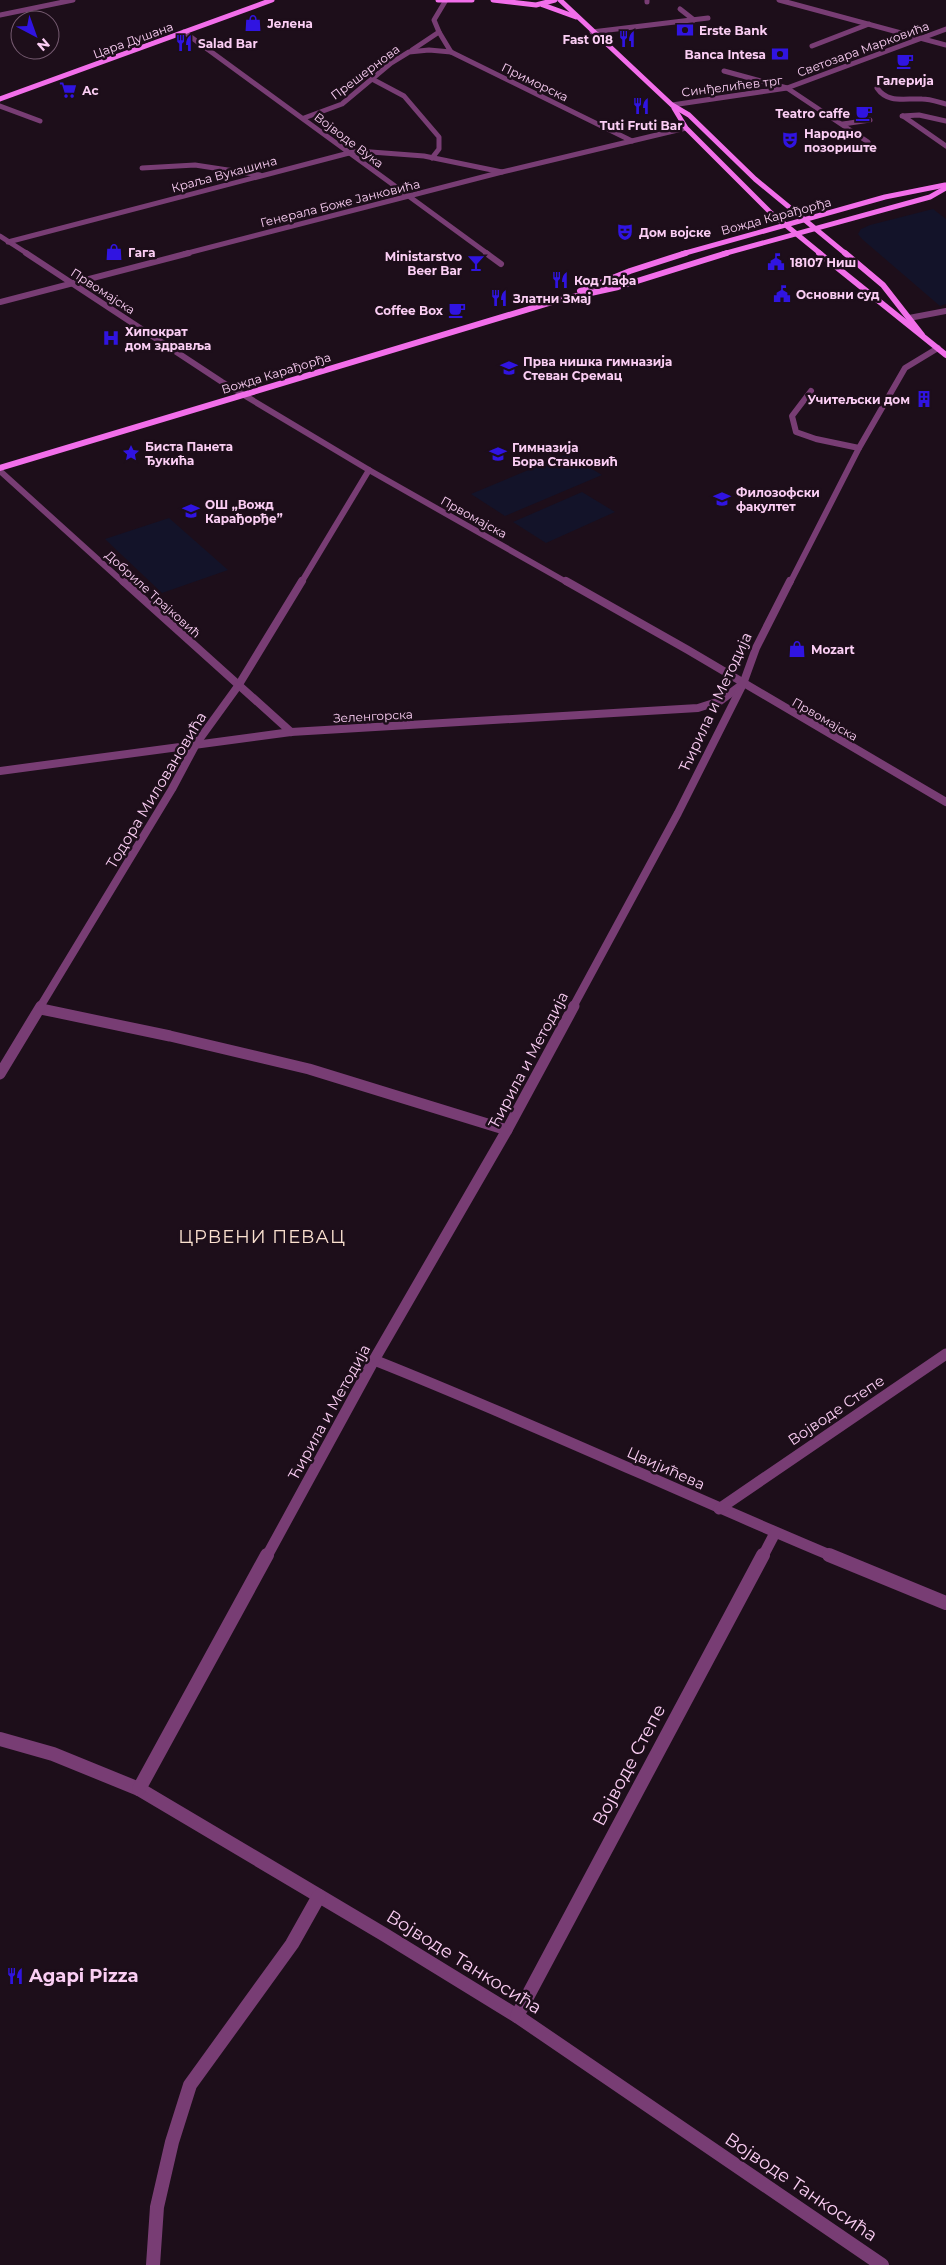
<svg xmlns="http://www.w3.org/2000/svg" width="946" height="2265" viewBox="0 0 946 2265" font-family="Montserrat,sans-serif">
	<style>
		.green { fill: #131329 }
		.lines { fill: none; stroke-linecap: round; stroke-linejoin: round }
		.lane-far1 { stroke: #783d74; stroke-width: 5 }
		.lane { stroke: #783d74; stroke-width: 6 }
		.street-far4 { stroke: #783d74; stroke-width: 5 }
		.street-far3 { stroke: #783d74; stroke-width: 6 }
		.street-far2 { stroke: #783d74; stroke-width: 8 }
		.street-far1 { stroke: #783d74; stroke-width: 11 }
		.street { stroke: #783d74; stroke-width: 14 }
		.secondary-far1 { stroke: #f26eea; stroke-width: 5 }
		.secondary { stroke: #f26eea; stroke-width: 6 }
		.labels { text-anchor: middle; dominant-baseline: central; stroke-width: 5; stroke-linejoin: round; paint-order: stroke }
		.far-poi-label { font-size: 12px; font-weight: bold; fill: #fbcef4; stroke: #1d0e1a; text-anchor: start }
		.far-street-label { font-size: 12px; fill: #fbcef4; stroke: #1d0e1a }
		.street-label { font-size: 15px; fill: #fbcef4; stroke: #1d0e1a }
		.quarter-label { font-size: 18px; letter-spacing: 1px; fill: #fbe1d0; stroke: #1d0e1a }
		.near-street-label { font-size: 18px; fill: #fbcef4; stroke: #1d0e1a }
		.near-poi-label { font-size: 18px; font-weight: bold; fill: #fbcef4; stroke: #1d0e1a; text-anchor: start }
	</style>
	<rect width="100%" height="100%" fill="#1d0e1a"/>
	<g class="green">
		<polygon points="933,209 946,219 946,304 940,306 862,239 858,234 861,229 870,225"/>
		<polygon points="567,454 602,475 505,516 471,494"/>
		<polygon points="582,492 615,512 546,543 513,522"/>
		<polygon points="169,518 228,570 162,593 105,539"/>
	</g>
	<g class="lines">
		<g class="lane-far1">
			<polyline points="647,0 647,2"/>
			<polyline points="680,9 694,20"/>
			<polyline points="592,32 708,18"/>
			<polyline points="812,46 869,24"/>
			<polyline points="724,71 787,88 868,142"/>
			<polyline points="372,79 404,96 439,137 439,149 432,158"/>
			<path d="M877,88C888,104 905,98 922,99C930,99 938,102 946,104"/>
			<polyline points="0,106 40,121"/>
			<polyline points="902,116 919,115 946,121"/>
			<polyline points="903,116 946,146"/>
			<polyline points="843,124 870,120"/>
			<polyline points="349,153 358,151 424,156 502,172"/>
			<polyline points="142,168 195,165 260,175"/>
		</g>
		<polyline class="lane" points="811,391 792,416 796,432 816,439 859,448"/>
		<g class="street-far4">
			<polyline points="779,0 946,45"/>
			<polyline points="0,15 73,0"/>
			<polyline points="184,32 488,254"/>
			<polyline points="439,32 451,52 632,141"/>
			<polyline points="412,50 439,32 434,20 446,0"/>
			<polyline points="672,105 787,88 946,29"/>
			<polyline points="304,118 342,104 391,63 409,52 429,50 451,52"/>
			<polyline points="0,236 28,254"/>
			<polyline points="8,242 349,153"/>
			<polyline points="184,254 502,172 686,128"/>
		</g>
		<g class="street-far3">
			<polyline points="26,253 222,382 369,470 568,583"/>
			<polyline points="486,253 501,264"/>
			<polyline points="0,302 189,253"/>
			<polyline points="909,318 946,311"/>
			<polyline points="0,471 124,583"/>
			<polyline points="301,583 369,470"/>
			<polyline points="790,583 859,448 905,368 938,348"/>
		</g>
		<g class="street-far2">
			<polyline points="123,581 291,732"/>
			<polyline points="566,581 688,650 946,802"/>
			<polyline points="0,771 291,732 698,708 720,701 740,686"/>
			<polyline points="40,1007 172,789 196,744 238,686 302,581"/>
			<polyline points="573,1007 678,813 743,684 756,648 790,581"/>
		</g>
		<g class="street-far1">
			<polyline points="41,1009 170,1036 309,1069 507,1130"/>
			<polyline points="0,1074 41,1006"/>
			<path d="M374,1360C528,1421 679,1492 832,1556"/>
			<polyline points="719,1509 946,1354"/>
			<polyline points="267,1556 374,1360 507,1130 574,1006"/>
			<polyline points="763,1556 775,1533"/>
		</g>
		<g class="street">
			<polyline points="829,1555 946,1603"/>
			<polyline points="0,1739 53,1754 139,1789 385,1935 517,2016 882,2265"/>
			<polyline points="139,1789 267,1555"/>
			<polyline points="517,2016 763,1555"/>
			<polyline points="153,2265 157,2207 172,2142 190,2085 292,1944 319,1896"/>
		</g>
		<g class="secondary-far1">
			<polyline points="438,0 472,0"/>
			<polyline points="493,0 536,5 555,0"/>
			<polyline points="560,0 672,105 689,115 755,179 846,254"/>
			<polyline points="543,5 576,17"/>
			<polyline points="0,99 272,0"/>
			<polyline points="674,108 686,128 771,213 821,254"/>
			<polyline points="682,254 885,197 945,185"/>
			<polyline points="723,254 930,197 946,188"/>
		</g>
		<g class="secondary">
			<polyline points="819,253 946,355"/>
			<polyline points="845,253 883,285 922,335"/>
			<polyline points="580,291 630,271 686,253"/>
			<polyline points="0,468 559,300 618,287 727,253"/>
		</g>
	</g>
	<defs>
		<g id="shop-bare" transform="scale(1.35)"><path d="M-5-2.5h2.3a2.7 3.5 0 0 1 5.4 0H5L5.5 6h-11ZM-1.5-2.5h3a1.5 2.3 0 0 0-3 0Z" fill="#3014e1" stroke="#1d0e1a" stroke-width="2.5" paint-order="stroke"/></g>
		<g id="bank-bare" transform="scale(1.35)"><path d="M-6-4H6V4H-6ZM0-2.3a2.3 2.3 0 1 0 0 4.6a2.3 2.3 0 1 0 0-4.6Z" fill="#3014e1" stroke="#1d0e1a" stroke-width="2.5" paint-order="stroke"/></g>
		<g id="restaurant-bare" transform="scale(1.35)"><path d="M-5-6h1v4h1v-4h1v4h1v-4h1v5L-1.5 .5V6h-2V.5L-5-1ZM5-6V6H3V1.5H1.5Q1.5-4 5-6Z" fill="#3014e1" stroke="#1d0e1a" stroke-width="2.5" paint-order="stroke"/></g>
		<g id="cafe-bare" transform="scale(1.35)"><path d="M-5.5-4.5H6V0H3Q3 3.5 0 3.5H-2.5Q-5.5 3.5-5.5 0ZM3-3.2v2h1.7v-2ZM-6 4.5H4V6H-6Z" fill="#3014e1" stroke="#1d0e1a" stroke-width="2.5" paint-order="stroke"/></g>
		<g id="supermarket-bare" transform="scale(1.35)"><path d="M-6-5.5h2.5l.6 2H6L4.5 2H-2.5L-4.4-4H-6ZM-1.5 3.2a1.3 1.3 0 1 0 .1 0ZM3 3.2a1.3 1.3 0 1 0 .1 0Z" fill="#3014e1" stroke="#1d0e1a" stroke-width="2.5" paint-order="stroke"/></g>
		<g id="theatre-bare" transform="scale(1.35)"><path d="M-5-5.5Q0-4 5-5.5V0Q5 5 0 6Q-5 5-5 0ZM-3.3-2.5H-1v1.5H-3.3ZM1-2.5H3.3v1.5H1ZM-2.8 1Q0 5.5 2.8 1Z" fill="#3014e1" stroke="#1d0e1a" stroke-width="2.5" paint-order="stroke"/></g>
		<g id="civic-bare" transform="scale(1.35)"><path d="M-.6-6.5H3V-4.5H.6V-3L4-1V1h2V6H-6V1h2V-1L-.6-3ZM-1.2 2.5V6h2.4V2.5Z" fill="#3014e1" stroke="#1d0e1a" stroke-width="2.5" paint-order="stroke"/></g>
		<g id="bar-bare" transform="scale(1.35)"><path d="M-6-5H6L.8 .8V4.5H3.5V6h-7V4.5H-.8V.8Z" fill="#3014e1" stroke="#1d0e1a" stroke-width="2.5" paint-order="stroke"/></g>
		<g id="hospital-bare" transform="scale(1.35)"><path d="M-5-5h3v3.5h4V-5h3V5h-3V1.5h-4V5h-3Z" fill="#3014e1" stroke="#1d0e1a" stroke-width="2.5" paint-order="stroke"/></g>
		<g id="school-bare" transform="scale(1.35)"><path d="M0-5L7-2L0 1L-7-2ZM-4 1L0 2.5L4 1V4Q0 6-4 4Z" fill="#3014e1" stroke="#1d0e1a" stroke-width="2.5" paint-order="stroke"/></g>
		<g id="building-bare" transform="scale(1.35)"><path d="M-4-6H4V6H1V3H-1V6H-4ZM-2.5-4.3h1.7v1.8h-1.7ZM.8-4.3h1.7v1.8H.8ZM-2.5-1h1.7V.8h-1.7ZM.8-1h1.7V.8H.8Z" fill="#3014e1" stroke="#1d0e1a" stroke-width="2.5" paint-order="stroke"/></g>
		<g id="sight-bare" transform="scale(1.35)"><path d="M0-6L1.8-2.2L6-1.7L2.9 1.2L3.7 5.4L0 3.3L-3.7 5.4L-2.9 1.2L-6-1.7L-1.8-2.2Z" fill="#3014e1" stroke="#1d0e1a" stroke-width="2.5" paint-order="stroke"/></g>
		<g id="university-bare" transform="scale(1.35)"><path d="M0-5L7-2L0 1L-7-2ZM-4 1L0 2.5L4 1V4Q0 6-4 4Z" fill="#3014e1" stroke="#1d0e1a" stroke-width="2.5" paint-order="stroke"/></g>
	</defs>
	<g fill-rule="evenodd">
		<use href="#shop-bare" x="253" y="23"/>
		<use href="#bank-bare" x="685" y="30"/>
		<use href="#restaurant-bare" x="627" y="39"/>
		<use href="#restaurant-bare" x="184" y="43"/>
		<use href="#bank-bare" x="780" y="54"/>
		<use href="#cafe-bare" x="905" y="61"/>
		<use href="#supermarket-bare" x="68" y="90"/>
		<use href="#restaurant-bare" x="641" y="106"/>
		<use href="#cafe-bare" x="864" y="113"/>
		<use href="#theatre-bare" x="790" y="140"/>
		<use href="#theatre-bare" x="625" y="232"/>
		<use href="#shop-bare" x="114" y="252"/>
		<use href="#civic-bare" x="776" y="262"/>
		<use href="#bar-bare" x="476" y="263"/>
		<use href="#restaurant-bare" x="560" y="280"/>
		<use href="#civic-bare" x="782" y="294"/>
		<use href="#restaurant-bare" x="499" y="298"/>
		<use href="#cafe-bare" x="457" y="310"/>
		<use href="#hospital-bare" x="111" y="338"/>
		<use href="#school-bare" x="509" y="368"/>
		<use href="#building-bare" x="924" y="399"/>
		<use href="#sight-bare" x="131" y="453"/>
		<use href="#school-bare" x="498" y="454"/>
		<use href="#university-bare" x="722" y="499"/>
		<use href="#school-bare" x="191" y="511"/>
		<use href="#shop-bare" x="797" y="649"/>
		<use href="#restaurant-bare" x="15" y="1976"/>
	</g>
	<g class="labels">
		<g class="far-poi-label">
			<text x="267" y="23">Јелена</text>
			<text x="699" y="30">Erste Bank</text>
			<text x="613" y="39" text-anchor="end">Fast 018</text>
			<text x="198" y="43">Salad Bar</text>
			<text x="766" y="54" text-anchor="end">Banca Intesa</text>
			<text x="905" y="80" text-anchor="middle">Галерија</text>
			<text x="82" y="90">Ас</text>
			<text x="850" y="113" text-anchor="end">Teatro caffe</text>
			<text x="641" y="125" text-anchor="middle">Tuti Fruti Bar</text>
			<text x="804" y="133">Народно<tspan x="804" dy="14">позориште</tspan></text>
			<text x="639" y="232">Дом војске</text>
			<text x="128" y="252">Гага</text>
			<text x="462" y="256" text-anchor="end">Ministarstvo<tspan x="462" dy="14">Beer Bar</tspan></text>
			<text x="790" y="262">18107 Ниш</text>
			<text x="574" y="280">Код Лафа</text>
			<text x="796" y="294">Основни суд</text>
			<text x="513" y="298">Златни Змај</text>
			<text x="443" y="310" text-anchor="end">Coffee Box</text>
			<text x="125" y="331">Хипократ<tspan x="125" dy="14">дом здравља</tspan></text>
			<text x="523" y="361">Прва нишка гимназија<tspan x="523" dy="14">Стеван Сремац</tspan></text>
			<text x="910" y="399" text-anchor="end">Учитељски дом</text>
			<text x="145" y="446">Биста Панета<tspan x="145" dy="14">Ђукића</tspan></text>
			<text x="512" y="447">Гимназија<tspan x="512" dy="14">Бора Станковић</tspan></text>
			<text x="736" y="492">Филозофски<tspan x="736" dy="14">факултет</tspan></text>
			<text x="205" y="504">ОШ „Вожд<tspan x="205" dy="14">Карађорђе”</tspan></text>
			<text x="811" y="649">Mozart</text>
		</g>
		<g class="far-street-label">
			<text transform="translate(133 40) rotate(-20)">Цара Душана</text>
			<text transform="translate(863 49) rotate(-20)">Светозара Марковића</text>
			<text transform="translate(365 72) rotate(-37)">Прешернова</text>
			<text transform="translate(535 82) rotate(26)">Приморска</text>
			<text transform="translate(732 86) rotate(-7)">Синђелићев трг</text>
			<text transform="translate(349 140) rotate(37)">Војводе Вука</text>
			<text transform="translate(224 174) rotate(-15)">Краља Вукашина</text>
			<text transform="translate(340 203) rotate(-14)">Генерала Боже Јанковића</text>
			<text transform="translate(776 216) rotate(-15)">Вожда Карађорђа</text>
			<text transform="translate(103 291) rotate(33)">Првомајска</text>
			<text transform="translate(276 373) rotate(-17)">Вожда Карађорђа</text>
			<text transform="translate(474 517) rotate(29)">Првомајска</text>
			<text transform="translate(153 594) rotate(42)">Добриле Трајковић</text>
			<text transform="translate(373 716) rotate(-3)">Зеленгорска</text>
			<text transform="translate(825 719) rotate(30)">Првомајска</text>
		</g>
		<g class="street-label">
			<text transform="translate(715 702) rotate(-65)">Ћирила и Методија</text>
			<text transform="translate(156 790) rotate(-59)">Тодора Миловановића</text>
			<text transform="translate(528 1060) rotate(-62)">Ћирила и Методија</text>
			<text transform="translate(836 1410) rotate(-34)">Војводе Степе</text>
			<text transform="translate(329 1412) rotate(-61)">Ћирила и Методија</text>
			<text transform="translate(666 1468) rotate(24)">Цвијићева</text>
		</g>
		<g class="quarter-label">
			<text x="262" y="1237">ЦРВЕНИ ПЕВАЦ</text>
		</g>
		<g class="near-street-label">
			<text transform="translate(629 1765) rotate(-62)">Војводе Степе</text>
			<text transform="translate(464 1962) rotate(32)">Војводе Танкосића</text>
			<text transform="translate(801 2187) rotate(34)">Војводе Танкосића</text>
		</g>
		<g class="near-poi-label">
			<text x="29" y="1976">Agapi Pizza</text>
		</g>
	</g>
	<g transform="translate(35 35) rotate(139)"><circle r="24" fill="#1d0e1a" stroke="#765b71"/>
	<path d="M0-4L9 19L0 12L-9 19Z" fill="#3014e1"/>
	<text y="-8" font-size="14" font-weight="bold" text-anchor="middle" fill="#fbcef4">N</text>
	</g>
</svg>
